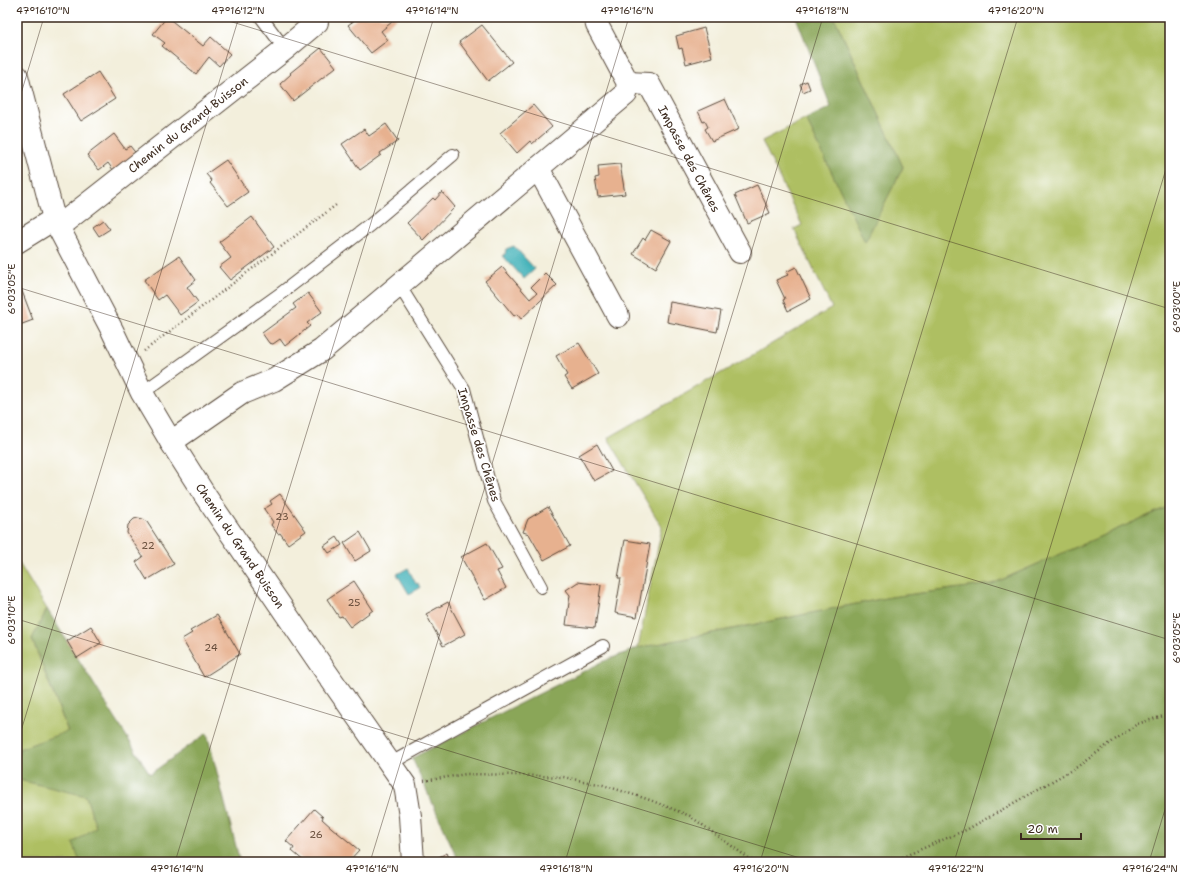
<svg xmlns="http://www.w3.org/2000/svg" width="1187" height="879" viewBox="0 0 1187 879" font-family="'Shantell Sans',sans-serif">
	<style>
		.green { fill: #aebf62; stroke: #747440 }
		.forest { fill: #8aa658; stroke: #62683b }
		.water { fill: #40b1b8; stroke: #3e6e6b }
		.building { fill: #e7b18f }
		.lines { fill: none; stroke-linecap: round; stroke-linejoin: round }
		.lane-casing { stroke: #57483a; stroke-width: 14 }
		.street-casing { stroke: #57483a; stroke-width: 24 }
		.path { stroke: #57483a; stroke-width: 2.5; stroke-dasharray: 1 3; stroke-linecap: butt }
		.lane { stroke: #fff; stroke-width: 12 }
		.street { stroke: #fff; stroke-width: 22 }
		.ticks { fill: none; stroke: #3b2a1e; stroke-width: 1; stroke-opacity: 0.45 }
		.labels { text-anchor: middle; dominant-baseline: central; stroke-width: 3.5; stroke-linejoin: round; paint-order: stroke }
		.number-label { font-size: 10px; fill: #664c3a }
		.street-label { font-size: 12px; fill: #3b2a1e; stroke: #fff }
		.neatline { fill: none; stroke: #3b2a1e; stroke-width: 1.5 }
		.ticks-label { font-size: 10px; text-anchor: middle; fill: #3b2a1e }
	</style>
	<rect width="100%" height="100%" fill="#fff"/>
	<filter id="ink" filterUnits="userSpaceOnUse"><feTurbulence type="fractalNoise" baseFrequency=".025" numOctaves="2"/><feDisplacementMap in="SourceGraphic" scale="8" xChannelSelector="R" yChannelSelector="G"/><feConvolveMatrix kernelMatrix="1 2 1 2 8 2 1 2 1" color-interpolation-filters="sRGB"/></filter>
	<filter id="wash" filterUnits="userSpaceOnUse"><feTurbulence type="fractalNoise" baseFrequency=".012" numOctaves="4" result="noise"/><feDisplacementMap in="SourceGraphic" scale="16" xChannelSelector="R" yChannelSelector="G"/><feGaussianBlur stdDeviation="0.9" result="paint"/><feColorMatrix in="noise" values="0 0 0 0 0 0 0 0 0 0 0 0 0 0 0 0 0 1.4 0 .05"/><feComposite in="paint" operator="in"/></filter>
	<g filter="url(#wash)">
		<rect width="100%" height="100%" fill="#f3efdc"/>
		<g class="green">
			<polygon points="834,17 1170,17 1170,506 992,584 891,597 638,648 662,527 608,438 768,346 832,308 794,229 802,225 762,141 806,119 865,241 903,167"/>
			<polygon points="17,560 47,609 32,639 68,732 19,749 86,796 96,827 73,843 80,862 17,862"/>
		</g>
		<g class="forest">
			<polygon points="796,17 834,17 903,167 865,242 806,119 831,107"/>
			<polygon points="1170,506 1170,862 459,862 412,758 604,661 638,648 891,597 992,584"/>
			<polygon points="47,609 150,774 207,733 240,862 80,862 73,843 96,827 86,796 19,780 19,749 68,731 32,639"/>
		</g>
		<g class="water">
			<polygon points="514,246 535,269 524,279 503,256 505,254 506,249"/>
			<polygon points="408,568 416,584 418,583 420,588 409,594 397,574"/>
		</g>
		<g id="blocks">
			<g class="building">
				<polygon points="167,17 203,46 211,37 230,54 219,66 209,57 196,74 162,46 165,43 153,34"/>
				<polygon points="359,17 398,17 381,31 388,40 371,53 348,25"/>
				<polygon points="482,25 512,62 488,81 459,42"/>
				<polygon points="704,28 712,57 686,64 682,48 679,49 676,36"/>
				<polygon points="321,48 336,67 293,101 280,84 291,74 290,73"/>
				<polygon points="98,72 115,99 81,121 64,94"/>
				<polygon points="807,81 810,89 803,92 800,84"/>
				<polygon points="725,99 739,129 712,141 705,129 708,127 705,121 703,122 698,111"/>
				<polygon points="533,105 552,127 532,144 530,141 517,153 500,133"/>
				<polygon points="386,124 398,141 380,153 381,155 360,170 342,144 364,129 369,136"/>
				<polygon points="114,134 125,149 130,146 138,156 116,174 108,163 99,170 87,155"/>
				<polygon points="226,160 248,192 228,206 210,183 212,181 206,174"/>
				<polygon points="620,164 625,194 598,197 595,178 599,177 598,166"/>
				<polygon points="757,185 770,213 747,223 735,195"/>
				<polygon points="442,192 455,207 423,240 407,223 433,198 435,200"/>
				<polygon points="252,217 274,247 230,280 219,267 231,258 219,242"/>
				<polygon points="103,220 110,229 99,236 93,227"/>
				<polygon points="651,230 671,241 656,268 633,254 643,238 645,240"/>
				<polygon points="179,256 196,280 187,287 198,302 180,315 165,295 158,300 144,280"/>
				<polygon points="502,267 530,299 537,293 531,287 545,273 557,285 521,319 517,314 514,316 485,281"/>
				<polygon points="796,267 811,299 788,311 783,300 785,299 776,280 788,275 786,272"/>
				<polygon points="17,278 33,320 17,326"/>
				<polygon points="308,293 322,312 307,323 310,326 285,346 280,339 273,344 269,343 262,333 296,308 293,304"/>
				<polygon points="670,302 721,311 717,332 667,322"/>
				<polygon points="579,343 598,374 572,389 564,377 567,375 556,356"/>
				<polygon points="597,444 612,471 594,481 579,455"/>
				<polygon points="280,494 306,531 288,544 280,533 278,534 271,525 273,522 264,509 272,504 270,501"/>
				<polygon points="548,507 570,546 544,560 529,534 523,532 528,519"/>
				<polygon points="138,518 143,519 147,522 174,564 147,580 136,562 143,557 127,533 128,525 134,519"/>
				<polygon points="360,532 371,551 355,561 344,543"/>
				<polygon points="337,537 342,545 329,553 324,546"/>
				<polygon points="625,540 650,544 637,617 615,613 621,578 618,578"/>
				<polygon points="487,543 502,569 497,571 506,588 485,600 461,557"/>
				<polygon points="354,581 373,610 350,627 342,616 339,617 327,599"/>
				<polygon points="578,582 601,585 595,628 566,625 570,595 566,590"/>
				<polygon points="448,602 465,634 443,646 426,614"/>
				<polygon points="217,615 240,654 204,677 182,639 192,633 190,631"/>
				<polygon points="91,626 101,643 77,658 67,641"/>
				<polygon points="314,809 323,817 322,819 332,828 359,850 348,862 305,862 292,851 294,848 286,841"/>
				<polygon points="447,853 451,862 439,862 437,858"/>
			</g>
		</g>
	</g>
	<g filter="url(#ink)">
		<use href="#blocks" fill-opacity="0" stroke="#57483a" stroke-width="1"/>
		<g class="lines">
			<g class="lane-casing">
				<g id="lane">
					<polyline points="261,17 285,49"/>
					<polyline points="399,285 464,389 494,501 541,587"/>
					<polyline points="142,393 280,294 370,225 453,155"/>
					<polyline points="391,763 603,646"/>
				</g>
			</g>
			<g class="street-casing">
				<g id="street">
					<polyline points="17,76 54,219 112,330 142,393 171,442 206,497 319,662 405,785 410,816 413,862"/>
					<polyline points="628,83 649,84 740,252"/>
					<polyline points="538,168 618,316"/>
					<polyline points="58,227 285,49 317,22"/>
					<polyline points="17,242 54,219"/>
					<polyline points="171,442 242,393 274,380 322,350 626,94 628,83 597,25 595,17"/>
				</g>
			</g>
			<g class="path">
				<polyline points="144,351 336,205"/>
				<polyline points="424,781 466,774 517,775 563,777 603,785 650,800 690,816 754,862"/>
				<polyline points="891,862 968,829 1077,767 1137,724 1170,714"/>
			</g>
			<use href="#lane" class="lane"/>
			<use href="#street" class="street"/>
		</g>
	</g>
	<path class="ticks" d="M216,17L1170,309M17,107L44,17M17,287L1170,640M17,619L813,862M17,744L239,17M175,862L434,17M370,862L629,17M565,862L823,17M760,862L1018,17M954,862L1170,156M1149,862L1170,793"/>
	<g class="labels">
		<g class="number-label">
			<text x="282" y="516">23</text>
			<text x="148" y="545">22</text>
			<text x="354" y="602">25</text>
			<text x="211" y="647">24</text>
			<text x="316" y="834">26</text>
		</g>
		<g class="street-label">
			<text transform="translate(188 125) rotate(-38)">Chemin du Grand Buisson</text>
			<text transform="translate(689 159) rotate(62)">Impasse des Chênes</text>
			<text transform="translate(479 445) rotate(73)">Impasse des Chênes</text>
			<text transform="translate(240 546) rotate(56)">Chemin du Grand Buisson</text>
		</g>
	</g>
	<rect width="1187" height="879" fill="none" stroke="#fff" stroke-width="44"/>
	<path d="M1021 833v6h60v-6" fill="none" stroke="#3b2a1e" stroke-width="2"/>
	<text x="1027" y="833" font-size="12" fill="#3b2a1e" stroke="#ffffff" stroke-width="3" paint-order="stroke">20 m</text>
	<rect x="22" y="22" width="1143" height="835" class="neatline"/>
	<g class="ticks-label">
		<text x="43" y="14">47°16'10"N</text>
		<text x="238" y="14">47°16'12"N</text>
		<text x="432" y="14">47°16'14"N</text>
		<text x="627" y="14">47°16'16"N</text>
		<text x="822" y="14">47°16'18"N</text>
		<text x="1016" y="14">47°16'20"N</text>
		<text transform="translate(11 289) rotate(-90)" y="4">6°03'05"E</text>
		<text transform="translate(1176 307) rotate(-90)" y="4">6°03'00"E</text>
		<text transform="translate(11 620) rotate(-90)" y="4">6°03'10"E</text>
		<text transform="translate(1176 638) rotate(-90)" y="4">6°03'05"E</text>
		<text x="177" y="872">47°16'14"N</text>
		<text x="372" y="872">47°16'16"N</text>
		<text x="566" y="872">47°16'18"N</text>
		<text x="761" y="872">47°16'20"N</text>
		<text x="956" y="872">47°16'22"N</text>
		<text x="1150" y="872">47°16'24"N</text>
	</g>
</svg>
